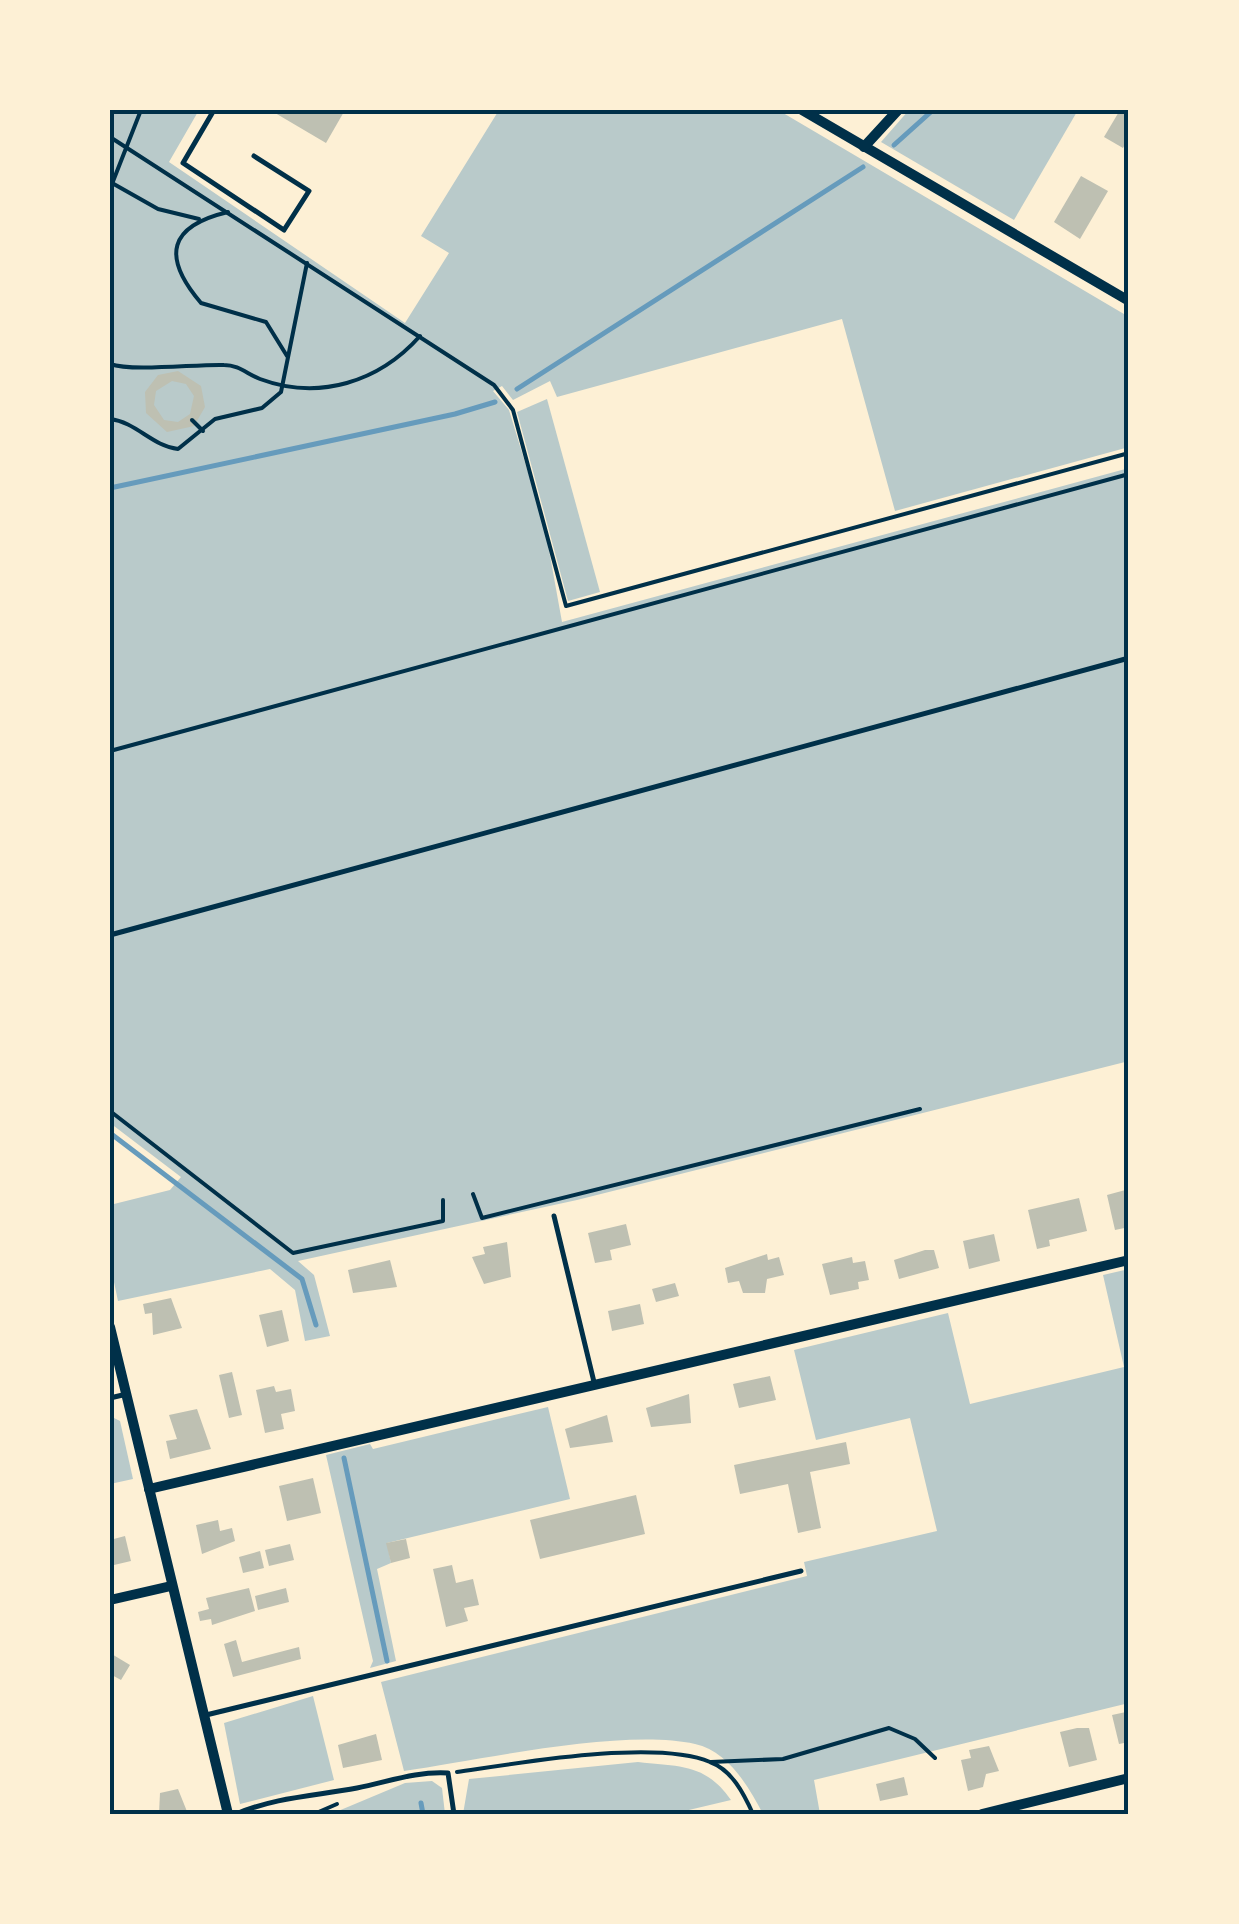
<svg xmlns="http://www.w3.org/2000/svg" width="1239" height="1924" viewBox="0 0 1239 1924" font-family="'Work Sans',sans-serif">
	<style>
		.green { fill: #b9caca }
		.lines { fill: none; stroke-linecap: round; stroke-linejoin: round }
		.stream { stroke: #669bbc; stroke-width: 5 }
		.building { fill: #bec0b2; fill-rule: evenodd }
		.path { stroke: #003049; stroke-width: 4 }
		.service { stroke: #003049; stroke-width: 5 }
		.minor { stroke: #003049; stroke-width: 10 }
		.neatline { fill: none; stroke: #003049; stroke-width: 4 }
	</style>
	<rect width="100%" height="100%" fill="#fdf0d5"/>
	<g class="green">
		<polygon points="110,110 199,110 169,162 405,323 449,253 421,236 499,110 778,110 1129,317 1129,447 895,511 842,319 557,397 550,381 513,400 502,386 493,391 509,410 545,528 562,622 1129,468 1129,1061 577,1200 298,1261 314,1275 330,1336 305,1341 295,1290 270,1269 118,1301 110,1263 110,1205 170,1190 181,1177 110,1123"/>
		<polygon points="909,110 1078,110 1014,220 881,142"/>
		<polygon points="547,399 600,592 568,601 517,412"/>
		<path d="M1129,1269V1703L814,1780L820,1814H763C749,1787 728,1751 695,1744C622,1728 481,1760 404,1771L381,1682L807,1576L804,1562L937,1531L910,1418L816,1440L794,1350L948,1313L970,1404L1124,1367L1103,1275Z"/>
		<polygon points="548,1407 570,1499 387,1543 391,1563 377,1569 396,1661 370,1668 373,1661 326,1455 370,1444 373,1449"/>
		<polygon points="110,1416 120,1421 133,1479 110,1484"/>
		<polygon points="313,1696 334,1780 240,1804 224,1723"/>
		<path d="M638,1762C680,1767 705,1763 731,1800L672,1814H463L469,1779Z"/>
		<polygon points="432,1781 442,1788 445,1814 331,1814 405,1783"/>
	</g>
	<g class="lines">
		<g class="stream">
			<polyline points="894,145 933,110"/>
			<polyline points="517,389 863,167"/>
			<polyline points="110,488 455,414 495,402"/>
			<polyline points="110,1133 302,1279 316,1325"/>
			<polyline points="344,1458 387,1661"/>
			<polyline points="421,1803 423,1814"/>
		</g>
	</g>
	<g class="building">
		<polygon points="270,110 345,110 326,143"/>
		<polygon points="1120,110 1129,110 1129,137 1123,148 1104,137"/>
		<polygon points="1081,176 1108,191 1080,239 1054,222"/>
		<path d="M178,371L201,386L205,407L194,426L167,432L146,413L145,392L158,375ZM172,381L186,384L194,396L190,414L178,422L164,420L154,405L156,391Z"/>
		<polygon points="1129,1189 1129,1227 1115,1230 1107,1195"/>
		<polygon points="1079,1198 1087,1231 1049,1240 1050,1246 1037,1249 1028,1210"/>
		<polygon points="626,1224 631,1245 610,1250 612,1260 595,1263 588,1233"/>
		<polygon points="994,1234 1000,1261 969,1269 963,1241"/>
		<polygon points="507,1242 511,1277 484,1284 472,1257 485,1254 483,1247"/>
		<polygon points="925,1250 934,1250 939,1268 899,1279 894,1260"/>
		<polygon points="767,1254 768,1260 779,1257 784,1275 767,1279 765,1293 743,1293 739,1281 728,1283 725,1268"/>
		<polygon points="852,1257 853,1263 865,1261 869,1280 858,1282 859,1289 830,1295 822,1264"/>
		<polygon points="390,1260 397,1287 353,1293 348,1270"/>
		<polygon points="675,1283 679,1296 656,1302 652,1289"/>
		<polygon points="171,1298 182,1328 153,1335 152,1313 145,1314 143,1304"/>
		<polygon points="640,1304 644,1324 612,1331 608,1311"/>
		<polygon points="282,1310 289,1341 267,1347 259,1315"/>
		<polygon points="232,1372 242,1415 229,1418 219,1375"/>
		<polygon points="770,1376 776,1400 739,1408 733,1384"/>
		<polygon points="274,1386 276,1392 291,1389 295,1411 281,1414 284,1429 265,1433 256,1390"/>
		<polygon points="689,1394 691,1423 651,1427 646,1408"/>
		<polygon points="197,1409 211,1449 170,1459 166,1441 177,1439 169,1415"/>
		<polygon points="607,1415 613,1442 570,1448 565,1429"/>
		<polygon points="846,1442 850,1464 810,1472 821,1528 798,1533 788,1484 740,1494 734,1465"/>
		<polygon points="313,1478 321,1513 287,1521 279,1486"/>
		<polygon points="636,1495 645,1534 540,1559 530,1520"/>
		<polygon points="218,1520 220,1531 232,1528 235,1541 202,1554 196,1525"/>
		<polygon points="125,1536 131,1561 114,1565 110,1563 110,1540"/>
		<polygon points="406,1539 410,1558 391,1563 386,1543"/>
		<polygon points="290,1544 294,1560 269,1566 265,1550"/>
		<polygon points="260,1551 264,1568 243,1573 239,1557"/>
		<polygon points="452,1565 456,1583 473,1579 479,1605 464,1608 468,1621 446,1627 433,1569"/>
		<polygon points="249,1588 255,1611 212,1625 211,1619 200,1621 198,1612 209,1609 206,1598"/>
		<polygon points="286,1588 289,1602 258,1610 255,1596"/>
		<polygon points="236,1640 242,1662 299,1647 301,1659 233,1677 224,1644"/>
		<polygon points="110,1653 130,1665 121,1680 110,1674"/>
		<polygon points="1126,1712 1129,1742 1119,1744 1112,1715"/>
		<polygon points="1077,1728 1089,1728 1097,1760 1069,1767 1060,1732"/>
		<polygon points="376,1734 382,1760 343,1768 338,1745"/>
		<polygon points="989,1746 999,1771 986,1774 983,1787 968,1791 961,1760 971,1758 969,1750"/>
		<polygon points="904,1777 908,1795 880,1801 876,1784"/>
		<polygon points="178,1789 188,1814 159,1814 160,1793"/>
	</g>
	<g class="lines">
		<g class="path">
			<polyline points="110,137 494,385 513,410 566,606 1129,453"/>
			<polyline points="112,183 158,209 199,219"/>
			<polyline points="110,189 141,110"/>
			<path d="M228,212C169,226 161,256 201,303L266,322L287,356"/>
			<path d="M110,364C133,372 196,364 224,365C239,365 247,374 260,379C319,401 379,382 420,336"/>
			<path d="M110,419C136,422 152,446 178,449L215,419L262,408L281,392L307,263"/>
			<polyline points="192,420 203,431"/>
			<polyline points="110,751 1129,474"/>
			<polyline points="110,1111 293,1253 443,1221 443,1200"/>
			<polyline points="473,1194 482,1218 920,1109"/>
			<polyline points="711,1762 783,1759 889,1728 915,1739 935,1758"/>
			<path d="M457,1772C519,1763 655,1739 710,1762C732,1770 744,1794 753,1814"/>
			<polyline points="314,1814 337,1804"/>
		</g>
		<g class="service">
			<polyline points="214,110 183,163 284,230 309,191 254,156"/>
			<polyline points="110,935 1129,658"/>
			<polyline points="554,1216 594,1382"/>
			<polyline points="110,1398 127,1394"/>
			<polyline points="206,1715 801,1571"/>
			<path d="M236,1814C276,1797 314,1796 357,1788C388,1782 416,1771 448,1773L454,1814"/>
		</g>
		<g class="minor">
			<polyline points="802,110 1129,301"/>
			<polyline points="864,147 898,110"/>
			<polyline points="110,1327 228,1814"/>
			<polyline points="149,1489 1129,1260"/>
			<polyline points="110,1600 171,1586"/>
			<polyline points="982,1814 1129,1778"/>
		</g>
	</g>
	<rect width="1239" height="1924" fill="none" stroke="#fdf0d5" stroke-width="225"/>
	<rect x="112" y="112" width="1014" height="1700" class="neatline"/>
</svg>
